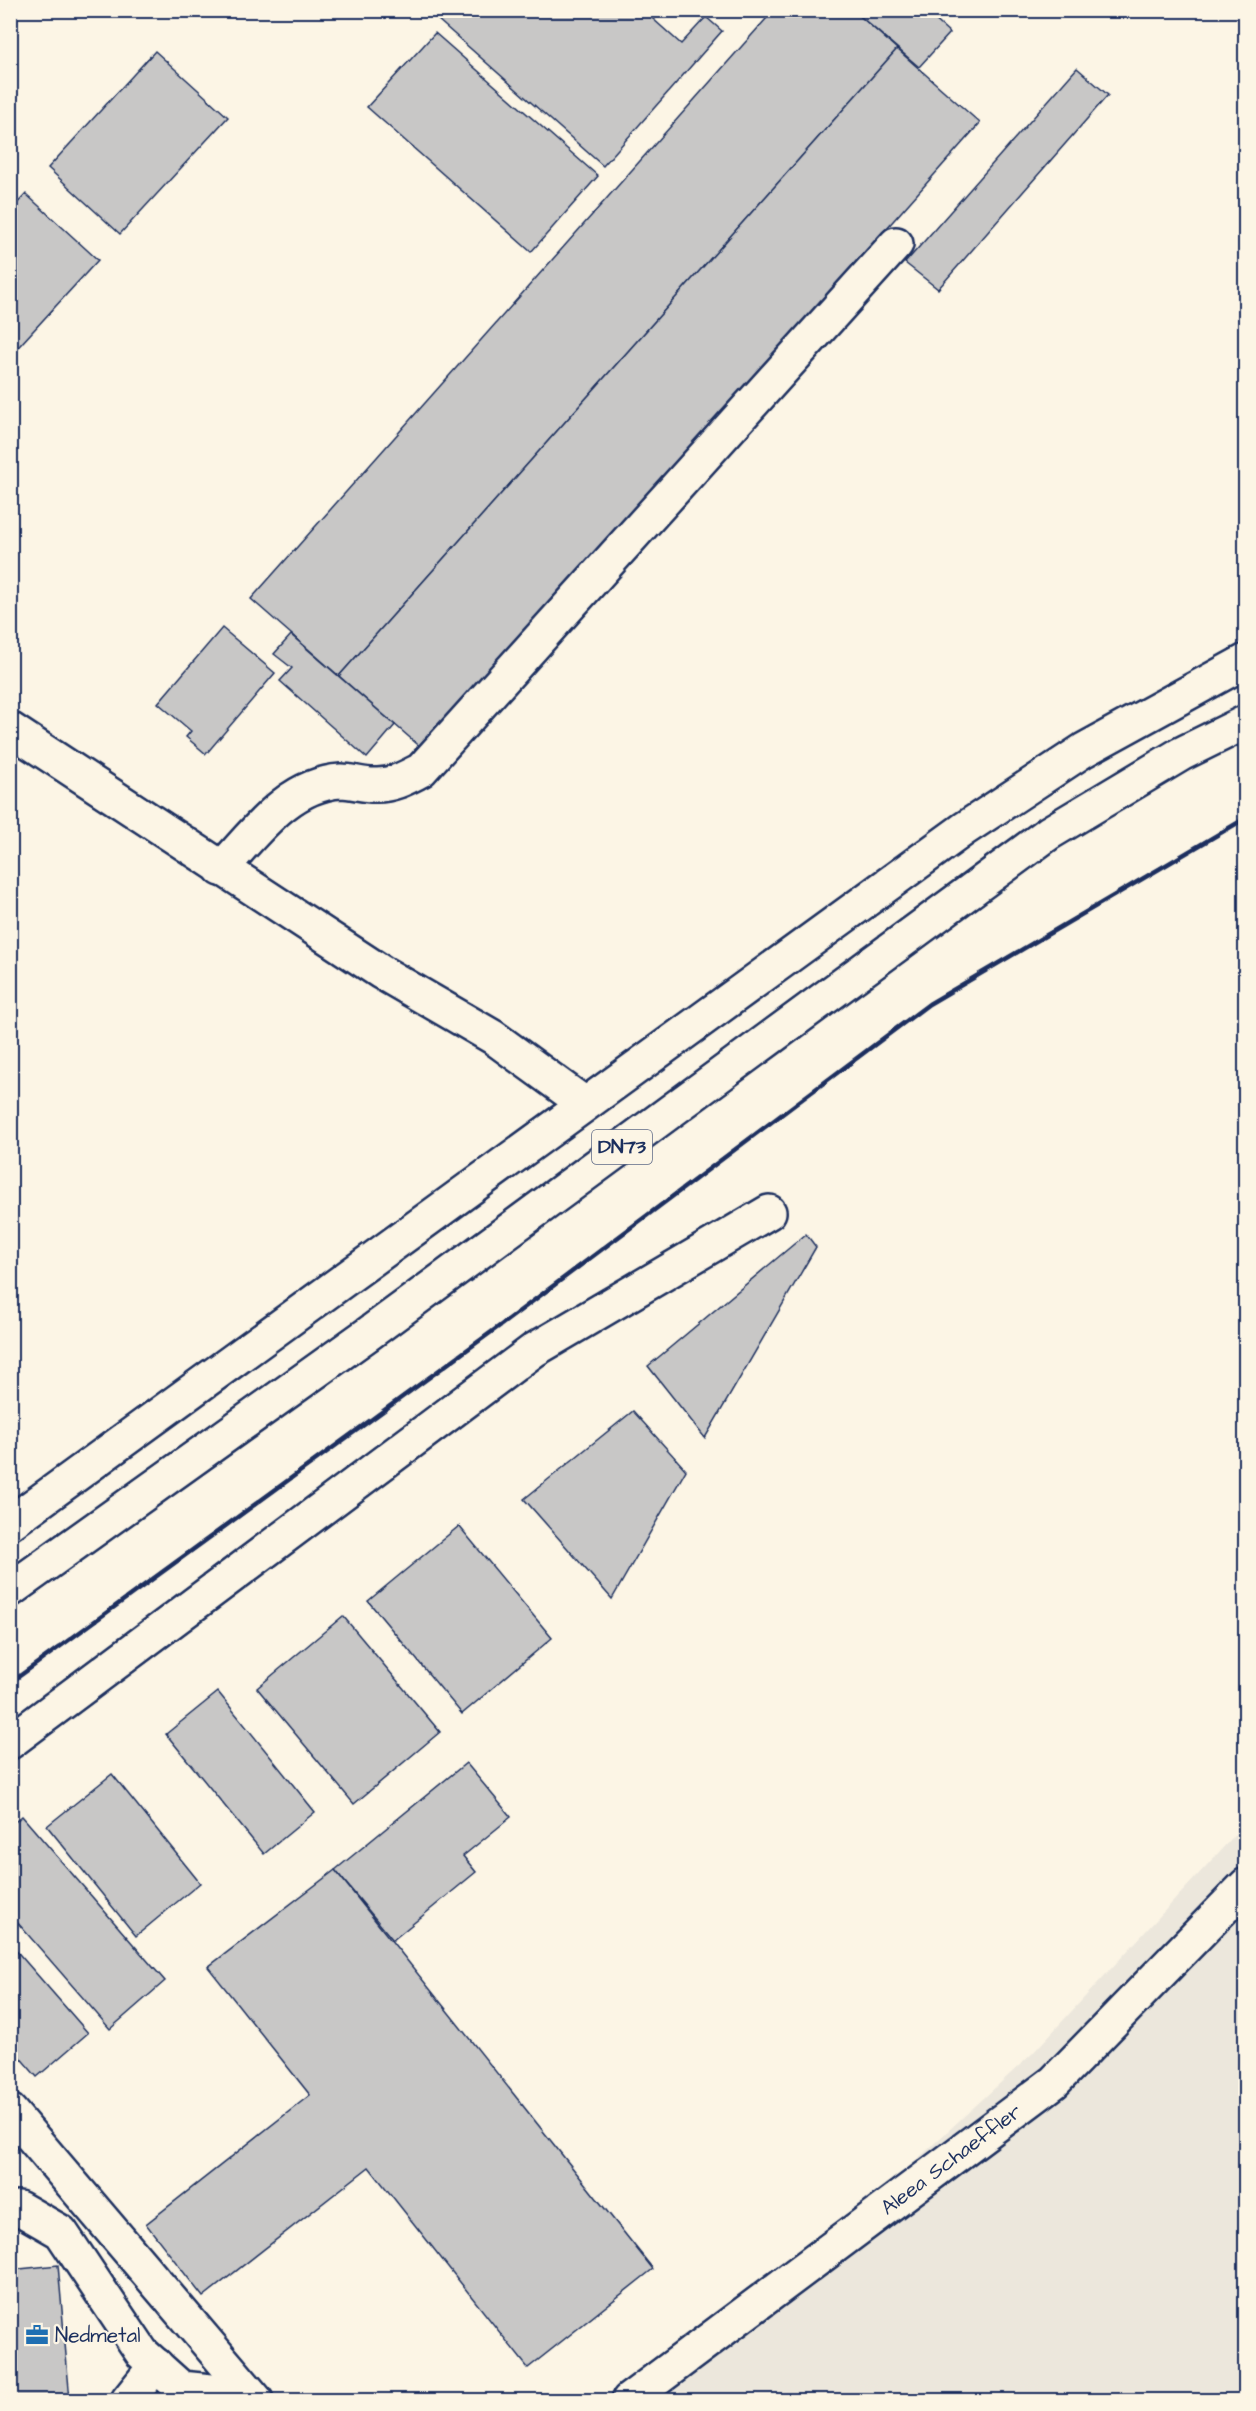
<svg xmlns="http://www.w3.org/2000/svg" width="1256" height="2411" viewBox="0 0 1256 2411" font-family="'Architects Daughter',sans-serif">
	<style>
		.built { fill: #ece7dc }
		.building { fill: #c8c7c6; stroke: #1b2f5e; stroke-width: 1.5 }
		.lines { fill: none; stroke-linecap: round; stroke-linejoin: round }
		.minor-casing { stroke: #1b2f5e; stroke-width: 38 }
		.highway-casing { stroke: #1b2f5e; stroke-width: 38 }
		.minor { stroke: #fcf5e5; stroke-width: 33 }
		.highway { stroke: #fcf5e5; stroke-width: 33 }
		.rail { stroke: #1b2f5e; stroke-width: 4.5 }
		.labels { text-anchor: middle; dominant-baseline: central; stroke-width: 4.5; stroke-linejoin: round; paint-order: stroke }
		.shield { fill: #fcf5e5; stroke: #5e6a86; stroke-width: 1.5 }
		.shield-label { font-size: 20px; font-weight: bold; fill: #1b2f5e }
		.street-label { font-size: 21px; fill: #1b2f5e; stroke: #fcf5e5 }
		.poi-label { font-size: 21px; fill: #1b2f5e; stroke: #fcf5e5; text-anchor: start }
	</style>
	<rect width="100%" height="100%" fill="#fcf5e5"/>
	<filter id="ink" filterUnits="userSpaceOnUse"><feTurbulence type="fractalNoise" baseFrequency=".0167" numOctaves="2"/><feDisplacementMap in="SourceGraphic" scale="12" xChannelSelector="R" yChannelSelector="G"/><feConvolveMatrix kernelMatrix="1 2 1 2 8 2 1 2 1" color-interpolation-filters="sRGB"/></filter>
	<g filter="url(#ink)">
		<polygon class="built" points="1245,1824 1245,2400 655,2400 1033,2053"/>
		<g class="building">
			<polygon points="444,10 643,10 681,44 706,17 722,31 603,166 437,19"/>
			<polygon points="774,10 853,10 897,49 339,676 251,599"/>
			<polygon points="853,10 924,10 950,33 919,67"/>
			<polygon points="435,33 598,176 531,252 367,107"/>
			<polygon points="897,49 980,123 424,750 339,676"/>
			<polygon points="155,51 228,117 120,234 48,168"/>
			<polygon points="1077,68 1108,95 938,289 905,263"/>
			<polygon points="26,194 98,260 10,356 10,211"/>
			<polygon points="222,628 275,673 206,754 186,737 191,731 158,703"/>
			<polygon points="291,635 395,725 367,758 280,681 292,668 274,654"/>
			<polygon points="806,1234 816,1247 705,1438 648,1366"/>
			<polygon points="633,1411 686,1470 612,1599 524,1499"/>
			<polygon points="459,1526 552,1638 462,1714 368,1601"/>
			<polygon points="343,1616 440,1732 354,1804 257,1688"/>
			<polygon points="218,1692 315,1812 264,1854 166,1734"/>
			<polygon points="466,1763 511,1817 463,1856 476,1872 393,1940 335,1870"/>
			<polygon points="112,1774 200,1883 136,1936 47,1826"/>
			<polygon points="22,1816 165,1981 110,2029 10,1914 10,1826"/>
			<polygon points="335,1870 653,2269 528,2368 369,2167 203,2297 146,2224 310,2095 208,1967"/>
			<polygon points="13,1947 88,2033 37,2077 10,2046 10,1949"/>
			<polygon points="58,2265 70,2400 10,2400 10,2270"/>
		</g>
		<g class="lines">
			<g class="minor-casing">
				<g id="minor">
					<polyline points="10,729 381,972 493,1037 585,1104"/>
					<path d="M221,869C254,834 288,784 341,781C353,781 365,786 377,785C394,785 407,777 421,770L896,244"/>
					<polyline points="10,1742 534,1350 769,1212"/>
					<polyline points="10,2111 256,2400"/>
					<polyline points="10,2209 19,2208 61,2232 142,2353 181,2388 251,2395"/>
					<polyline points="128,2400 156,2365"/>
					<path id="s1" d="M629,2400L1054,2082L1246,1885"/>
				</g>
			</g>
			<g class="highway-casing">
				<g id="highway">
					<polyline points="10,1523 964,829 1084,750 1246,661"/>
					<polyline points="10,1590 368,1334 1049,833 1181,754 1246,722"/>
				</g>
			</g>
			<use href="#minor" class="minor"/>
			<use href="#highway" class="highway"/>
			<polyline class="rail" points="10,1683 501,1325 929,1004 1246,818"/>
		</g>
	</g>
	<defs>
		<g id="office-bare" transform="scale(1.8)"><path d="M-6-3h4V-5.5h4V-3h4V5H-6ZM-1-4.5V-3h2v-1.5ZM-6 0V1H6V0Z" fill="#1f6fb2" stroke="#fcf5e5" stroke-width="2.5" paint-order="stroke"/></g>
	</defs>
	<g fill-rule="evenodd">
		<use href="#office-bare" x="37" y="2335"/>
	</g>
	<g class="labels">
		<rect class="shield" x="592" y="1130" width="60" height="34" rx="4.5"/>
		<g class="shield-label">
			<text x="622" y="1147">DN73</text>
		</g>
		<g class="street-label">
			<text stroke="none"><textPath href="#s1" startOffset="402">Aleea Schaeffler</textPath></text>
		</g>
		<g class="poi-label">
			<text x="55" y="2335">Nedmetal</text>
		</g>
	</g>
	<rect width="1256" height="2411" fill="none" stroke="#fcf5e5" stroke-width="36"/>
	<rect x="18" y="18" width="1220" height="2375" fill="none" stroke="#1b2f5e" stroke-width="2" filter="url(#ink)"/>
</svg>
